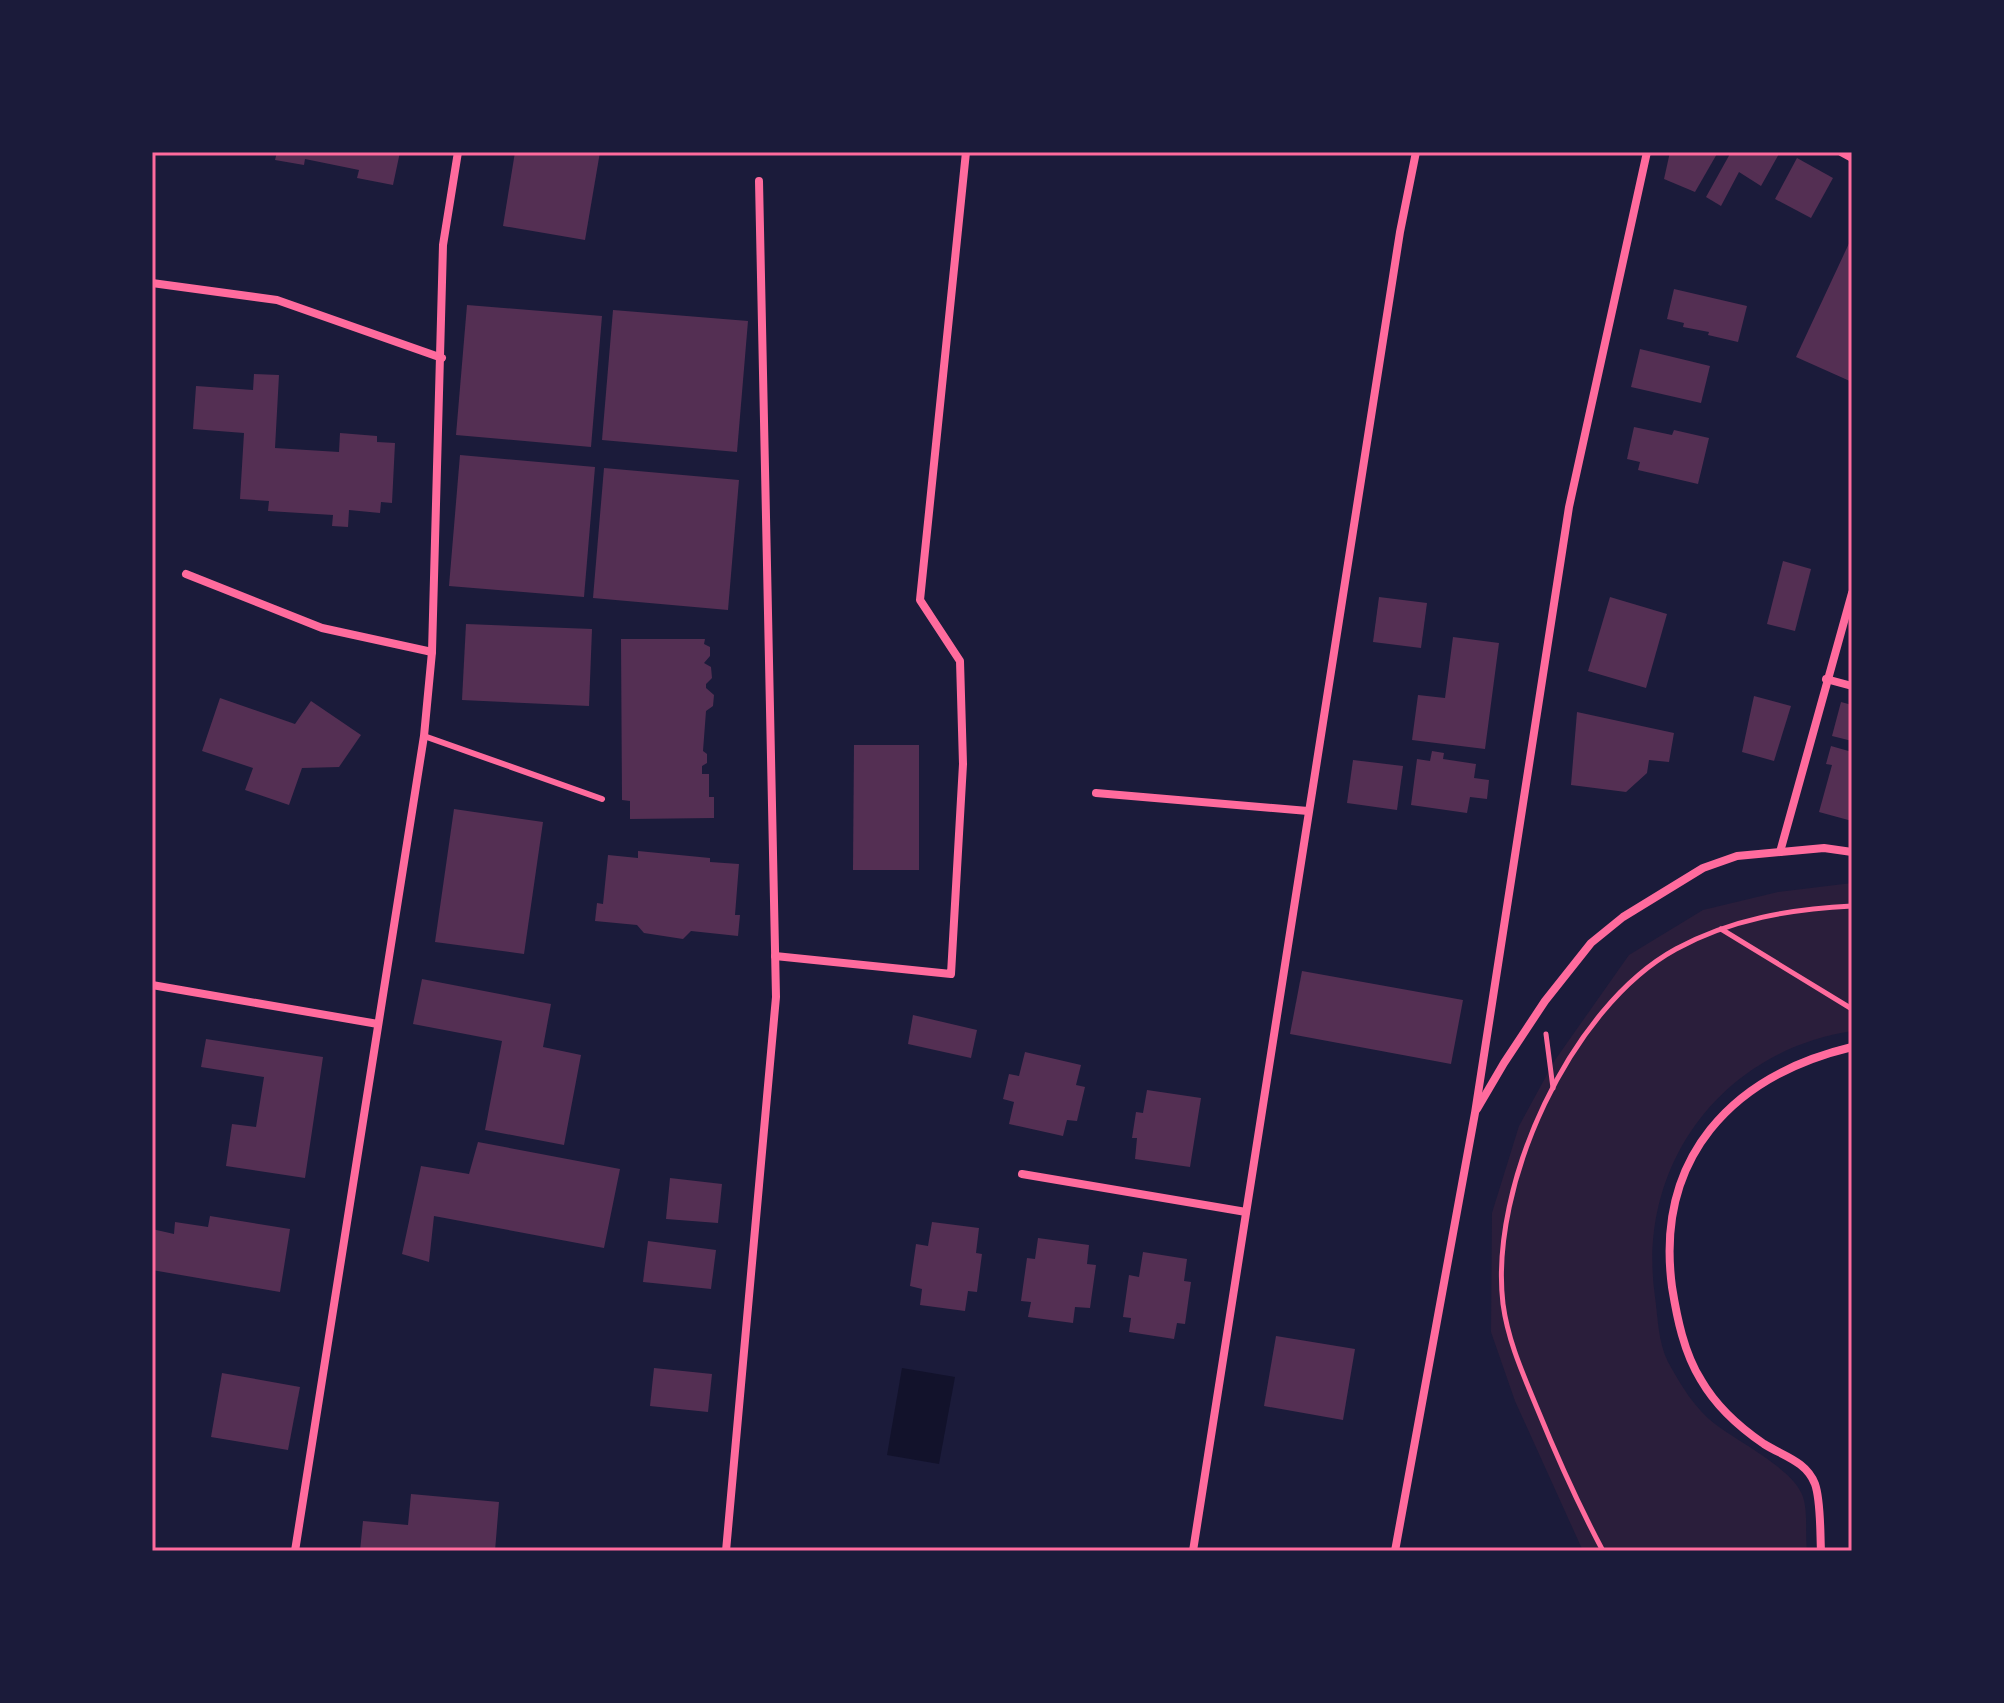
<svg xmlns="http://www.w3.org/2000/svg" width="2004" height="1703" viewBox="0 0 2004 1703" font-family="Arial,sans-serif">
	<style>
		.green { fill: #2a1e3b }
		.water { fill: #12122b }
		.building { fill: #542f53 }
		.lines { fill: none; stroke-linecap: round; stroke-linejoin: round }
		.path { stroke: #ff6b9d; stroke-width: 5 }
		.service { stroke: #ff6b9d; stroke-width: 6 }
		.minor { stroke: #ff6b9d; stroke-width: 8 }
		.neatline { fill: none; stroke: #ff6b9d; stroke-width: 3 }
	</style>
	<rect width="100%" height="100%" fill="#1b1b3a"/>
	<path class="green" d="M1852,883V1031C1721,1051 1636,1166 1655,1297C1658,1318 1658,1342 1668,1362C1680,1384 1695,1409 1715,1424C1738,1442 1794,1469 1803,1497C1808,1512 1805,1535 1807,1551H1583L1515,1401L1491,1332L1492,1213L1519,1126L1555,1060L1629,955L1703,910L1778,892Z"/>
	<polygon class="water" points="902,1368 955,1377 939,1464 887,1455"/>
	<g class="building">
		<polygon points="277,152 400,152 393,185 357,178 359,170 305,159 304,165 275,160"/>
		<polygon points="515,152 600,152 585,240 503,226"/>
		<polygon points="1670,152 1718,152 1695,192 1664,179"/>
		<polygon points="1731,152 1780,152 1761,186 1739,172 1721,206 1706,197"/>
		<polygon points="1797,158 1833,178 1811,218 1775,199"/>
		<polygon points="1852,237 1852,382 1796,357"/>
		<polygon points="1674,289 1747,306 1738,342 1708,335 1709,332 1683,327 1684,323 1667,319"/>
		<polygon points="467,305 602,316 591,447 456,435"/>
		<polygon points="613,310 748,321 737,452 602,440"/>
		<polygon points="1640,349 1710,366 1701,403 1631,387"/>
		<polygon points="254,374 279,375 275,448 339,452 340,433 377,436 377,442 395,443 392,503 381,502 380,513 349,510 348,527 332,526 333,515 268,511 269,501 240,499 244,433 193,429 196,386 253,390"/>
		<polygon points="1634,427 1672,435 1674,430 1709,438 1698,484 1638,470 1640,462 1627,459"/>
		<polygon points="460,455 595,467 584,597 449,586"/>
		<polygon points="604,468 739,480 728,610 593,598"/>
		<polygon points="1783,561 1811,569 1795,631 1767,624"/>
		<polygon points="1379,597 1427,603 1421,648 1373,642"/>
		<polygon points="1610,597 1667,614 1646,688 1588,671"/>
		<polygon points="466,624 592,629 589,706 462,700"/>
		<polygon points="1453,637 1499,643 1485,749 1412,740 1418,695 1445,698"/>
		<polygon points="621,639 705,639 704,644 710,647 710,656 704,663 711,667 712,678 706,684 706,688 714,695 713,706 706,711 703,751 707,754 707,763 702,766 702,774 709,774 709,797 714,797 714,818 630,819 630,801 622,800"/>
		<polygon points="1754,696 1791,706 1774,761 1742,752"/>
		<polygon points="220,698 295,724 311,701 361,735 339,767 302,768 289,805 245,790 253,768 202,751"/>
		<polygon points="1841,702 1852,705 1852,741 1832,736"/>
		<polygon points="1577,712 1674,733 1669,762 1649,760 1647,773 1626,792 1571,785"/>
		<polygon points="854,745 919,745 919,870 853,870"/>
		<polygon points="1831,746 1852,752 1852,821 1819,812 1832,765 1826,764"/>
		<polygon points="1432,751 1444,753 1443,759 1476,764 1474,778 1489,780 1487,799 1470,797 1467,813 1411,805 1417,759 1430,761"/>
		<polygon points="1353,760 1403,766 1397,810 1347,803"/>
		<polygon points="454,809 543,822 524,954 435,942"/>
		<polygon points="638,851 710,858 710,862 739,864 735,915 740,915 738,936 691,931 683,939 644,933 637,925 595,921 597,903 603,904 608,855 638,858"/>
		<polygon points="1302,971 1463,1000 1451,1064 1290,1034"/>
		<polygon points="422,979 551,1004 543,1047 581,1055 564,1145 485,1130 502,1041 413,1024"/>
		<polygon points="913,1015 977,1030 971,1058 908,1044"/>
		<polygon points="206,1039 323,1057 305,1178 226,1166 232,1124 256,1127 264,1077 201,1067"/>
		<polygon points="1025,1052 1081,1065 1076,1085 1085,1087 1077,1121 1067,1120 1063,1136 1009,1124 1014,1102 1003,1099 1009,1074 1019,1076"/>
		<polygon points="1147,1090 1201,1098 1190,1167 1135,1159 1137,1138 1132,1138 1136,1112 1143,1113"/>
		<polygon points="478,1142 620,1169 604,1248 434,1216 429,1262 402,1254 421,1166 469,1174"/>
		<polygon points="670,1178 722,1184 718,1223 666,1219"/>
		<polygon points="210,1216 290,1229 280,1292 152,1270 152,1229 174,1234 175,1222 208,1227"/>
		<polygon points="932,1222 979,1228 976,1253 982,1254 977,1292 968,1291 965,1311 920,1305 922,1289 910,1286 916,1244 928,1246"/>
		<polygon points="1038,1238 1089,1245 1087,1264 1096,1265 1090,1308 1075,1307 1073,1323 1028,1317 1031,1302 1021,1301 1027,1258 1035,1259"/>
		<polygon points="648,1241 716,1250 711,1289 643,1282"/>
		<polygon points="1143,1252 1187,1259 1184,1281 1191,1282 1185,1324 1177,1323 1174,1339 1129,1332 1131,1318 1123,1317 1129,1275 1139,1277"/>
		<polygon points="1276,1336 1355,1349 1343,1420 1264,1406"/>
		<polygon points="654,1368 712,1374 708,1412 650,1406"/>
		<polygon points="222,1373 300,1387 288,1450 211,1437"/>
		<polygon points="411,1494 499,1502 495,1551 360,1551 363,1521 408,1525"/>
	</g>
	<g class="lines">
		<g class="path">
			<polyline points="1721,929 1852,1009"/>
			<polyline points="1546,1034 1553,1088"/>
			<path d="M1603,1551C1578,1504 1557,1457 1537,1408C1523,1374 1508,1341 1503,1304C1489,1186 1570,1007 1676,949C1731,919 1791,909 1852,906"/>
		</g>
		<polyline class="service" points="424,736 602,799"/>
		<g class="minor">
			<polyline points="1841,152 1852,158"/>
			<polyline points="152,283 277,300 442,358"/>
			<polyline points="186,574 322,628 432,652"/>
			<polyline points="1826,679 1852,686"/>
			<polyline points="1096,793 1308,811"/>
			<polyline points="1780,852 1852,593"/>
			<polyline points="775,956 951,974 963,764 960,661 920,600 966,152"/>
			<polyline points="152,985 378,1024"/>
			<polyline points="1477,1109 1504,1063 1545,1001 1591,943 1623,917 1703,868 1737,856 1824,848 1852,852"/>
			<polyline points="1022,1174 1246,1212"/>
			<polyline points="295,1551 424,736 432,652 443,245 458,152"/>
			<polyline points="726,1551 776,997 759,181"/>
			<polyline points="1193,1551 1400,232 1416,152"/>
			<polyline points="1395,1551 1475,1113 1569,507 1647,152"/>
			<path d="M1821,1551C1820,1532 1821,1501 1815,1484C1806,1461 1783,1456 1764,1444C1739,1427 1716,1406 1701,1380C1684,1353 1677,1318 1672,1287C1655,1158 1731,1076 1852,1047"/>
		</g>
	</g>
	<rect width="2004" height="1703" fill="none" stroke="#1b1b3a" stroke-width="308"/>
	<rect x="154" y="154" width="1696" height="1395" class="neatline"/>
</svg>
